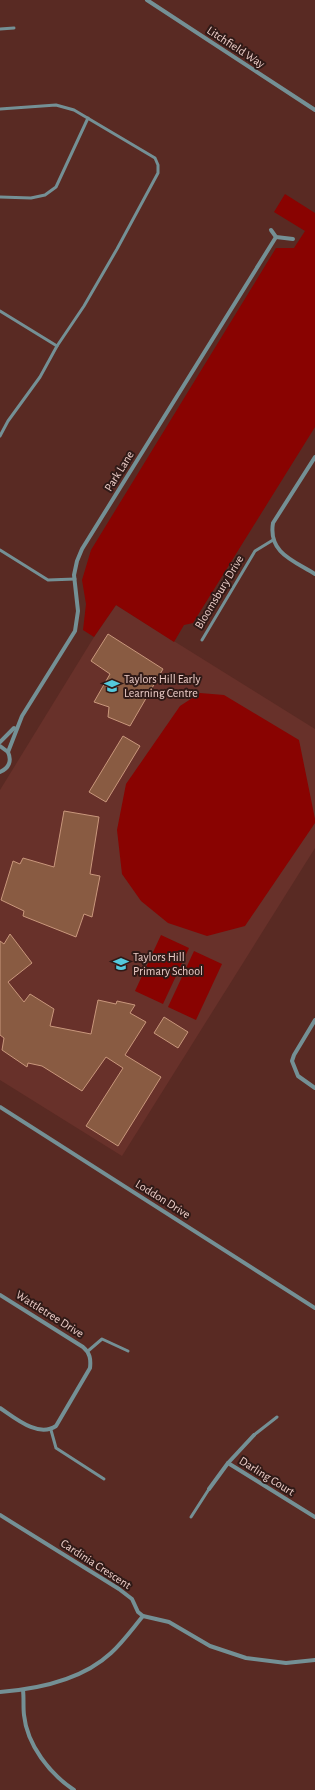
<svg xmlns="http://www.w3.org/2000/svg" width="315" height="1790" viewBox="0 0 315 1790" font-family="'Alegreya Sans',sans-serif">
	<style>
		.built { fill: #68312a }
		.green { fill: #890301 }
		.building { fill: #895b42; stroke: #c9977c }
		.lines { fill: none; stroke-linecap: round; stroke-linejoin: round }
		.lane { stroke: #749095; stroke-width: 3 }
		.street { stroke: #749095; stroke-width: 4 }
		.labels { text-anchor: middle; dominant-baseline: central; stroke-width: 4; stroke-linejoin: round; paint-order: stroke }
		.street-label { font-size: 12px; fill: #ebccc7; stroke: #301a17 }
		.poi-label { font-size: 12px; fill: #ebccc7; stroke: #301a17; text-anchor: start }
	</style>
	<rect width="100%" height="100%" fill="#592a23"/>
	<polygon class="built" points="116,605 315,729 315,848 122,1156 0,1080 0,790 94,637"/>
	<g class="green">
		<polygon points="285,194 315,213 315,427 193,623 184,625 174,642 116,605 94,637 83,630 86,604 82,580 91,550 276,248 294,248 305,231 274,212"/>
		<polygon points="200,693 224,695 299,740 315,819 315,823 245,926 207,936 168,923 141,901 122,874 117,830 126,784 180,706"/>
		<polygon points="161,935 189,948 163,1004 135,991"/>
		<polygon points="194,951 222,964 196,1020 168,1007"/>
	</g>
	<g class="building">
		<polygon points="108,634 163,669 130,726 108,717 109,707 94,702 110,674 91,661"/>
		<polygon points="123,736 140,746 106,802 89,792"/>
		<polygon points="64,811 99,817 90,874 100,876 92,917 84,914 76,937 23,916 24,911 1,900 13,861 20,864 23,858 54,867"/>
		<polygon points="10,934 32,963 8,982 24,1002 30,994 54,1009 50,1026 91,1034 98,1000 116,1004 117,1001 135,1005 130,1013 146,1022 125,1055 161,1077 118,1146 86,1126 123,1068 106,1057 82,1091 42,1066 28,1063 27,1067 2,1050 4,1038 0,1035 0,941 4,944"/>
		<polygon points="164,1017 188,1032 178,1048 154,1033"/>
	</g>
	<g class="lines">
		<g class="lane">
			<polyline points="0,29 14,28"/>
			<polyline points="0,109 56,105 74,110 155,158 158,165 158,173 117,249 84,306 57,346 40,377 8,421 0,436"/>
			<polyline points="0,197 31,198 45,195 56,187 88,118"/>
			<polyline points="0,311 57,346"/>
			<polyline points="0,550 48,580 75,579"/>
			<polyline points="202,640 255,551 273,540"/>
			<polyline points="88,1351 102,1339 128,1351"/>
			<polyline points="51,1430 56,1448 104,1479"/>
			<polyline points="254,1435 277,1417"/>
			<polyline points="191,1517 209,1489"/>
		</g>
		<g class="street">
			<polyline points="147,0 315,110"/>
			<polyline points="271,230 276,237 293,239"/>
			<path d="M315,457L273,523C268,553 294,561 315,574"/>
			<polyline points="0,742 14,728"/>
			<path d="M0,746L8,752C12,761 9,768 0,772"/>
			<polyline points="8,752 22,716 75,631 78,611 74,575 77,561 82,549 276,237"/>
			<polyline points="315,1020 294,1055 292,1061 298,1076 315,1088"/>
			<polyline points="0,1107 315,1308"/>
			<path d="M0,1295L83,1347C90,1353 91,1359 90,1368L56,1426C38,1438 15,1418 0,1408"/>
			<polyline points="228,1463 315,1517"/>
			<polyline points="209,1489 228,1463 254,1435"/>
			<polyline points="0,1515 119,1589 132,1599 138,1612 143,1616 169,1622 210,1646 246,1658 286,1663 315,1660"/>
			<path d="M23,1690C24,1698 23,1707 24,1715C27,1745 50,1774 74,1790"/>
			<path d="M0,1692C38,1689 82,1680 111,1653C123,1642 133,1628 143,1616"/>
		</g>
	</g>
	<defs>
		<g id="school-bare" transform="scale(1.2)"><path d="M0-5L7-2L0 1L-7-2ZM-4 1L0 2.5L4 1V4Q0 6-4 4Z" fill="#54cadd" stroke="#301a17" stroke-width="2.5" paint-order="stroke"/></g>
	</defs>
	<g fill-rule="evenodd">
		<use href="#school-bare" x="112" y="686"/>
		<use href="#school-bare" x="121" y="964"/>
	</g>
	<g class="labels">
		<g class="street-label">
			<text transform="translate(236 47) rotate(33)">Litchfield Way</text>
			<text transform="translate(119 471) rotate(-58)">Park Lane</text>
			<text transform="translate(219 592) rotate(-59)">Bloomsbury Drive</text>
			<text transform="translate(163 1199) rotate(32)">Loddon Drive</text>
			<text transform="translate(50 1314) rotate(32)">Wattletree Drive</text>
			<text transform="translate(267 1476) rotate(32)">Darling Court</text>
			<text transform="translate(96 1564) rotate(33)">Cardinia Crescent</text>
		</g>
		<g class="poi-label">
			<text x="124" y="679">Taylors Hill Early<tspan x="124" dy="14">Learning Centre</tspan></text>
			<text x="133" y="957">Taylors Hill<tspan x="133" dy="14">Primary School</tspan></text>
		</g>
	</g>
</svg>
